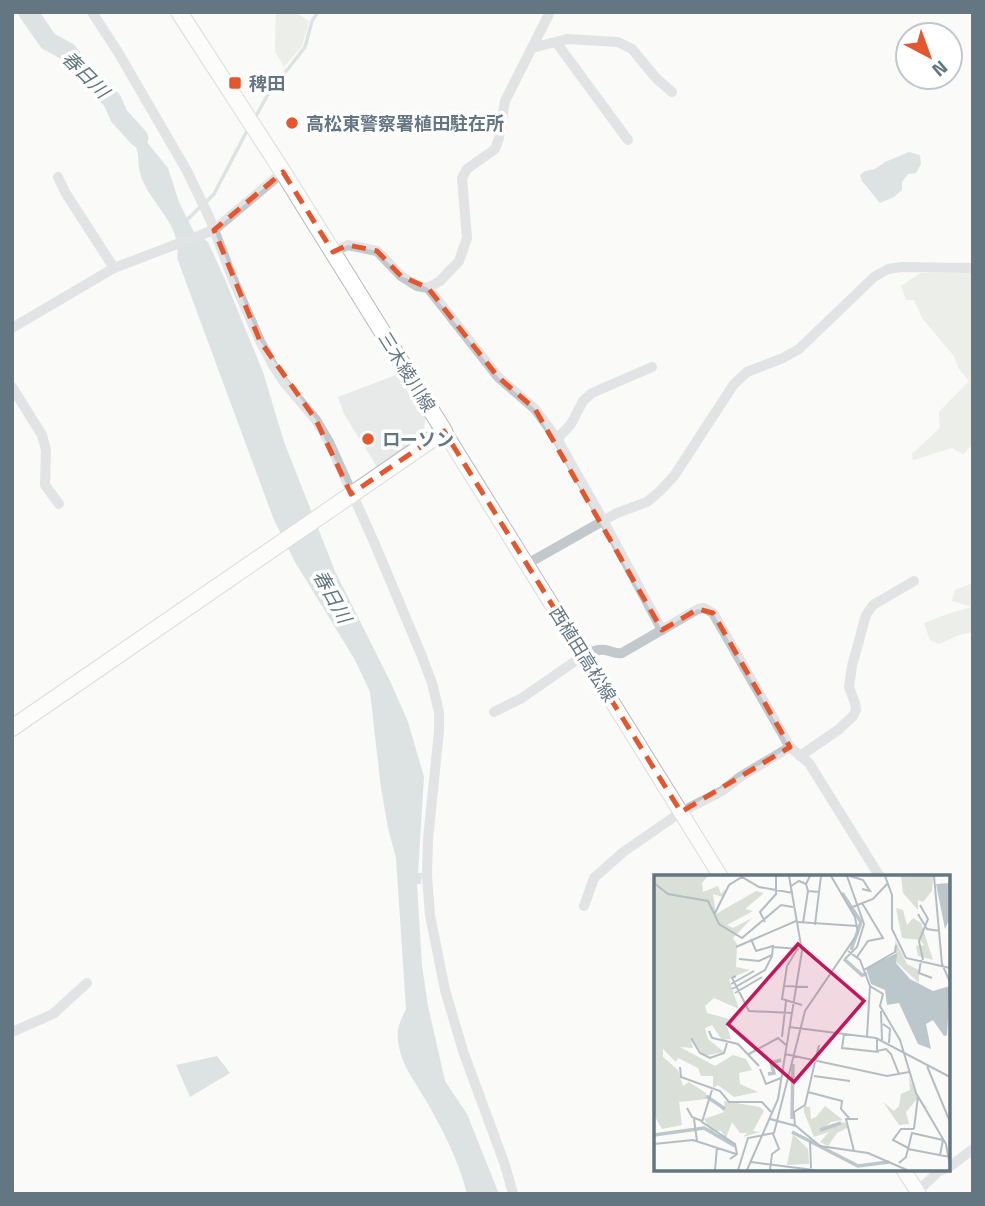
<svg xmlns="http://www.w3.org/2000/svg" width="985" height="1206" viewBox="0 0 985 1206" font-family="'Titillium Web','Noto Sans JP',sans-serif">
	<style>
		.built { fill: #e8e9e9 }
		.green { fill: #dadfd7 }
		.water { fill: #bbc7cb }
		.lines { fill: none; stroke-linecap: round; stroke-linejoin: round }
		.stream { stroke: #bbc7cb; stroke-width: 3.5 }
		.river { stroke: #bbc7cb; stroke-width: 19 }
		.secondary-casing { stroke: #b3babf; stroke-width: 16 }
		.primary-casing { stroke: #b5babe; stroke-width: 18 }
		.street { stroke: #c3c8cc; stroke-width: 10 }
		.secondary { stroke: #fff; stroke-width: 14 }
		.primary { stroke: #fff; stroke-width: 16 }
		.marked { fill: none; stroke: #e4572e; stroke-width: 5; stroke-dasharray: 14 9; stroke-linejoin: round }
		.poi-dot { fill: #e4572e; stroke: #fff; stroke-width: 2.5 }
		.labels { text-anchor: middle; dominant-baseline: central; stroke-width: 7; stroke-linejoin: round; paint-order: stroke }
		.poi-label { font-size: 18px; font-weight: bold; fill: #657683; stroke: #fff; text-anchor: start }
		.street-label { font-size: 18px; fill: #657683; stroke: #fff }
		.water-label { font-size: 19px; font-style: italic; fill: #60757c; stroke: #fff }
		.inset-river { fill: none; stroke: #bbc7cb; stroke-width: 3.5 }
		.inset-road { fill: none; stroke: #b5bdc2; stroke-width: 2 }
		.view { fill: #c2185b; fill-opacity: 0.15; stroke: #c2185b; stroke-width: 3.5 }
		.inset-edge { fill: none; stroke: #657683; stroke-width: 3.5 }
	</style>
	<rect width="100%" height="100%" fill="#fafaf8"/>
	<polygon class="built" points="401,373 426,415 423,434 377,467 344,414 338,397"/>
	<g class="green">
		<polygon points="276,12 295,12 309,21 302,46 284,67 275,51"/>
		<polygon points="920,273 973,273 973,444 963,454 952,448 913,460 912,454 940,428 939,412 969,381 959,369 954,356 922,318 914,300 906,300 901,286"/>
		<polygon points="973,583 973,632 959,635 939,644 930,640 924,623 950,613 972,607 952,601 955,590"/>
	</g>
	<g class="water">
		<path d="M121,115L146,141L168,168L179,202L194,232L208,242L226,282L263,372L284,442L335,571L391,683L408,722L424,777L418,873H422L421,884H417L422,966L428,1006L445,1081L467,1114L499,1194H467C459,1161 442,1128 425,1099C414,1080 400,1063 398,1040C396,1028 401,1020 406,1009L396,858L388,828L381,788L370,692L355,660L295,562L274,520L177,258C183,224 148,203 140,173C138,166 139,157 137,150C135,139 125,129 121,115Z"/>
		<polygon points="909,152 920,155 921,164 916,173 908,174 902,182 902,190 894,197 880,203 862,181 860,175 865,171 875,169 885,162"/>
		<polygon points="217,1056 230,1073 190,1097 176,1065"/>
	</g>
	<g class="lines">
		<g class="stream">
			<polyline points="255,118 267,96 305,47 312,21 318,12"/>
			<polyline points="206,202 214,194 249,127"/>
			<polyline points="186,221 200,207"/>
		</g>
		<polyline class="river" points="28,12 48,41 68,52 84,73 112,100 119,116 139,138"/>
		<g class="secondary-casing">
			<g id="secondary">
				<polyline points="444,431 721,877"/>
				<polyline points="903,1169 919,1194"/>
			</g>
		</g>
		<g class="primary-casing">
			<polyline id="primary" points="12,728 444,431 283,172 179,12"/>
		</g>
		<g class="street">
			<polyline points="92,12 118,52 187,171 210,219 232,277 260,341 274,367 284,382 316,420 329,442 374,542 421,654 432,683 439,712 439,731 428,839 427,876 430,915 445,990 463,1051 505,1165 513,1194"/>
			<polyline points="556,42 628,140"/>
			<polyline points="532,48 567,39 618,42 632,49 656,78 672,92"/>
			<polyline points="58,177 65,192 114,268"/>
			<polyline points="333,252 348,245 377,251 401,276 417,286 428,288 440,281 459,261 467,238 462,178 467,169 495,149 499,138 505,101 550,12"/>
			<polyline points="428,288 498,377 535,409 557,439 603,520 662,630"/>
			<polyline points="12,328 114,268 214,230 283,172"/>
			<polyline points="12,387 42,435 46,450 45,485 59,504"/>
			<polyline points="557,439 571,424 583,401 592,393 652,367"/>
			<polyline points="527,564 617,513 647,502 660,491 674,476 734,384 747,372 783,358 799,349 874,277 888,269 902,267 973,268"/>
			<path d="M494,712L522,698L584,655C591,652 597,649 605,650C612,651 615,654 622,653L698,609L704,608L713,613L790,747L809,763L880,877"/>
			<polyline points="800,756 838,730 853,716 856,710 855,703 849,687 852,666 866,615 873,605 914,581"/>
			<polyline points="584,906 594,878 622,853 681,812 722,791 740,777 790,747"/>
			<polyline points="12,1032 53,1014 87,983"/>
			<polyline points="948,1168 973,1149"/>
			<polyline points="917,1192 939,1171 944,1169"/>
		</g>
		<use href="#secondary" class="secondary"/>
		<use href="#primary" class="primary"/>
	</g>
	<path d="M0 0H985V1206H0ZM283,172L333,252L348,245L377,251L401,276L428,288L498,377L535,409L662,630L698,609L713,613L790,747L681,812L444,431L351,494L316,420L260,341L214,230Z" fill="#fafaf8" fill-opacity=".55" fill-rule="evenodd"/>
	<path class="marked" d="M283,172L333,252L348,245L377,251L401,276L428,288L498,377L535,409L662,630L698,609L713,613L790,747L681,812L444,431L351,494L316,420L260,341L214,230Z"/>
	<g class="poi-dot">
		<rect x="228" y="76" width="14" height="14" rx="3.5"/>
		<circle cx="292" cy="123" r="7"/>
		<circle cx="368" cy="439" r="7"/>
	</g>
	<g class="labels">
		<g class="poi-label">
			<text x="249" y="83">稗田</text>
			<text x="306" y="123">高松東警察署植田駐在所</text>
			<text x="382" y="439">ローソン</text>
		</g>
		<g class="street-label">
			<text transform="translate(407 372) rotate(58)">三木綾川線</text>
			<text transform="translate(583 654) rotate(58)">西植田高松線</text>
		</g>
		<g class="water-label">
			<text transform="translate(86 74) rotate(45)">春日川</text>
			<text transform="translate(333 596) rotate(61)">春日川</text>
		</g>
	</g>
	<g transform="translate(654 875)">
		<rect width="296" height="296" fill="#fafaf8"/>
		<path d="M0,1H54L48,8L49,17L64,11L67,19L71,14L69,22L59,19L62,39L102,16L110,18L91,34L99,36L73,50L79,53L98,43L79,63L83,69L82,92L96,95L75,104L85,134L60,123L51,131L53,138L79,145L72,149L77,164L68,165L58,150L51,153L54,164L70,177L50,181L36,161L39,173L26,172L61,191L79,180L92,184L98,195L85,198L86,209L104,217L80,222L64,210L59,213V201H47L44,193L24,183L22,187L9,174V182L24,195L29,211L35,207L52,218V224L25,227L28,250L8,254L0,240ZM247,1H279L278,16L269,27L264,25V35L249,18ZM242,33L249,35L253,50L259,43L267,48L279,85L264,81L262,71L270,70L266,65L248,63ZM241,65L253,89L265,95V108L242,87ZM255,201L262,220L277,237L263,224L252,237L255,249L245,250L229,227L240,236L245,231L247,219L256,215ZM61,226L71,234L70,226L106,232L110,236L99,256L106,257L89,262L93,258H86L78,247L72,263L67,256H57L50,244L70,237ZM171,231L189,245L177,247L170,253L190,247L195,252L183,258L174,271L166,267L175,257L160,262L150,237V231L156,232L157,244L162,242ZM139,259L154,274L155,289L133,290Z" fill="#dadfd7"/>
		<path d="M296,8V43L291,54L282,9ZM243,78L242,88L256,104L279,116L296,111L293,160L290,161L279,145L272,149L277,174L264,169L245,128L233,130L231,115L217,109L212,93Z" fill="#bbc7cb"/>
		<path class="inset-river" d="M188,18L207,47L197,75M190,84L208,100L213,99M114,199L120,198L117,188L127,185M52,221L71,234M138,244L139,189M166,255L187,248M138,257L204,291L235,287M0,260L50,253L81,271"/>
		<path class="inset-road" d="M196,1L209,5L216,16L208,14M231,1L238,20V54L252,83L296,93M280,1L288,89L296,107M0,8L14,19L54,26L65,49L88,63L127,30L139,32M152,9L154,16L165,17L167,1M137,11L145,6L152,9L156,1M266,30L274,44L265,66L269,85M196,33L219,24L233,9M264,39L273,54L286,56M60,40L75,10L88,2L105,12L139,18M111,47L106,37L122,19V1M144,47L203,51M149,48L154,16M161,50L165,17M82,72L142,46M119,72L145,74M144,73L133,91L128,124L148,130M194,76L206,85L216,111L229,119L226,131L246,165L262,218L292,269L296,291M203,82L214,66L229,63L208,28M85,84L105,86L118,80M191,84L203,72L210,49L193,1M267,85L265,98L278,103M210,95L241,77L242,70M82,101L78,103L95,136L138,138M77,109L100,96M131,111L154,112M78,114L111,95L118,81L119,71L102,76L97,64M81,118L108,102M227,136L228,165M229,149L236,154L235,168M135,152L222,163L296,202M55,156L58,163L84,169L105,191M190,159L188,173L225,177M213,161L216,111M128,162L132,126M37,163L46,178L56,183L70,178L73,168M223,163V176L232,174L237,179L245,199M95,179L124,163L132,170M131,179L233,201L255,197M273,191L296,247M26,192L27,202L66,216L75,227H108L117,237M106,194L112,209L127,203M160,201L196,206M58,215L48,247L81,269L83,279L76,284M154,217L188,226L187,234L195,243M33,233L38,242L48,246M40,244L43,266M116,244L142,251L166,271L214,278L253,295M141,251L140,237L151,230L165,170M260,254L264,221M156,266L157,293M0,269L39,265L82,279M254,273L239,265L247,254H260M254,274L296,282M200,276L192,244H204M97,287L160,295M245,288L252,282L258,258L289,265L286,280M61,295L63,272M84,295L94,263L120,258L151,136L204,58L201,42L177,1M93,295L124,224L148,76L135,1M116,295L118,279L125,274L119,259"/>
		<path class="view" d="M144,69L210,126L140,207L74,149Z"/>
		<rect width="296" height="296" class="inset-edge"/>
	</g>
	<rect width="985" height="1206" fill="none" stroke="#657683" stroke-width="28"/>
	<g transform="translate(929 56) rotate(139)"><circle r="33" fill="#ffffff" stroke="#c1c8cd" stroke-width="2"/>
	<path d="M0-5L12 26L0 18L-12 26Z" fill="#e4572e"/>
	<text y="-10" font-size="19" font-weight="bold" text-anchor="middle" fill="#657683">N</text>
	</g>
</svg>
